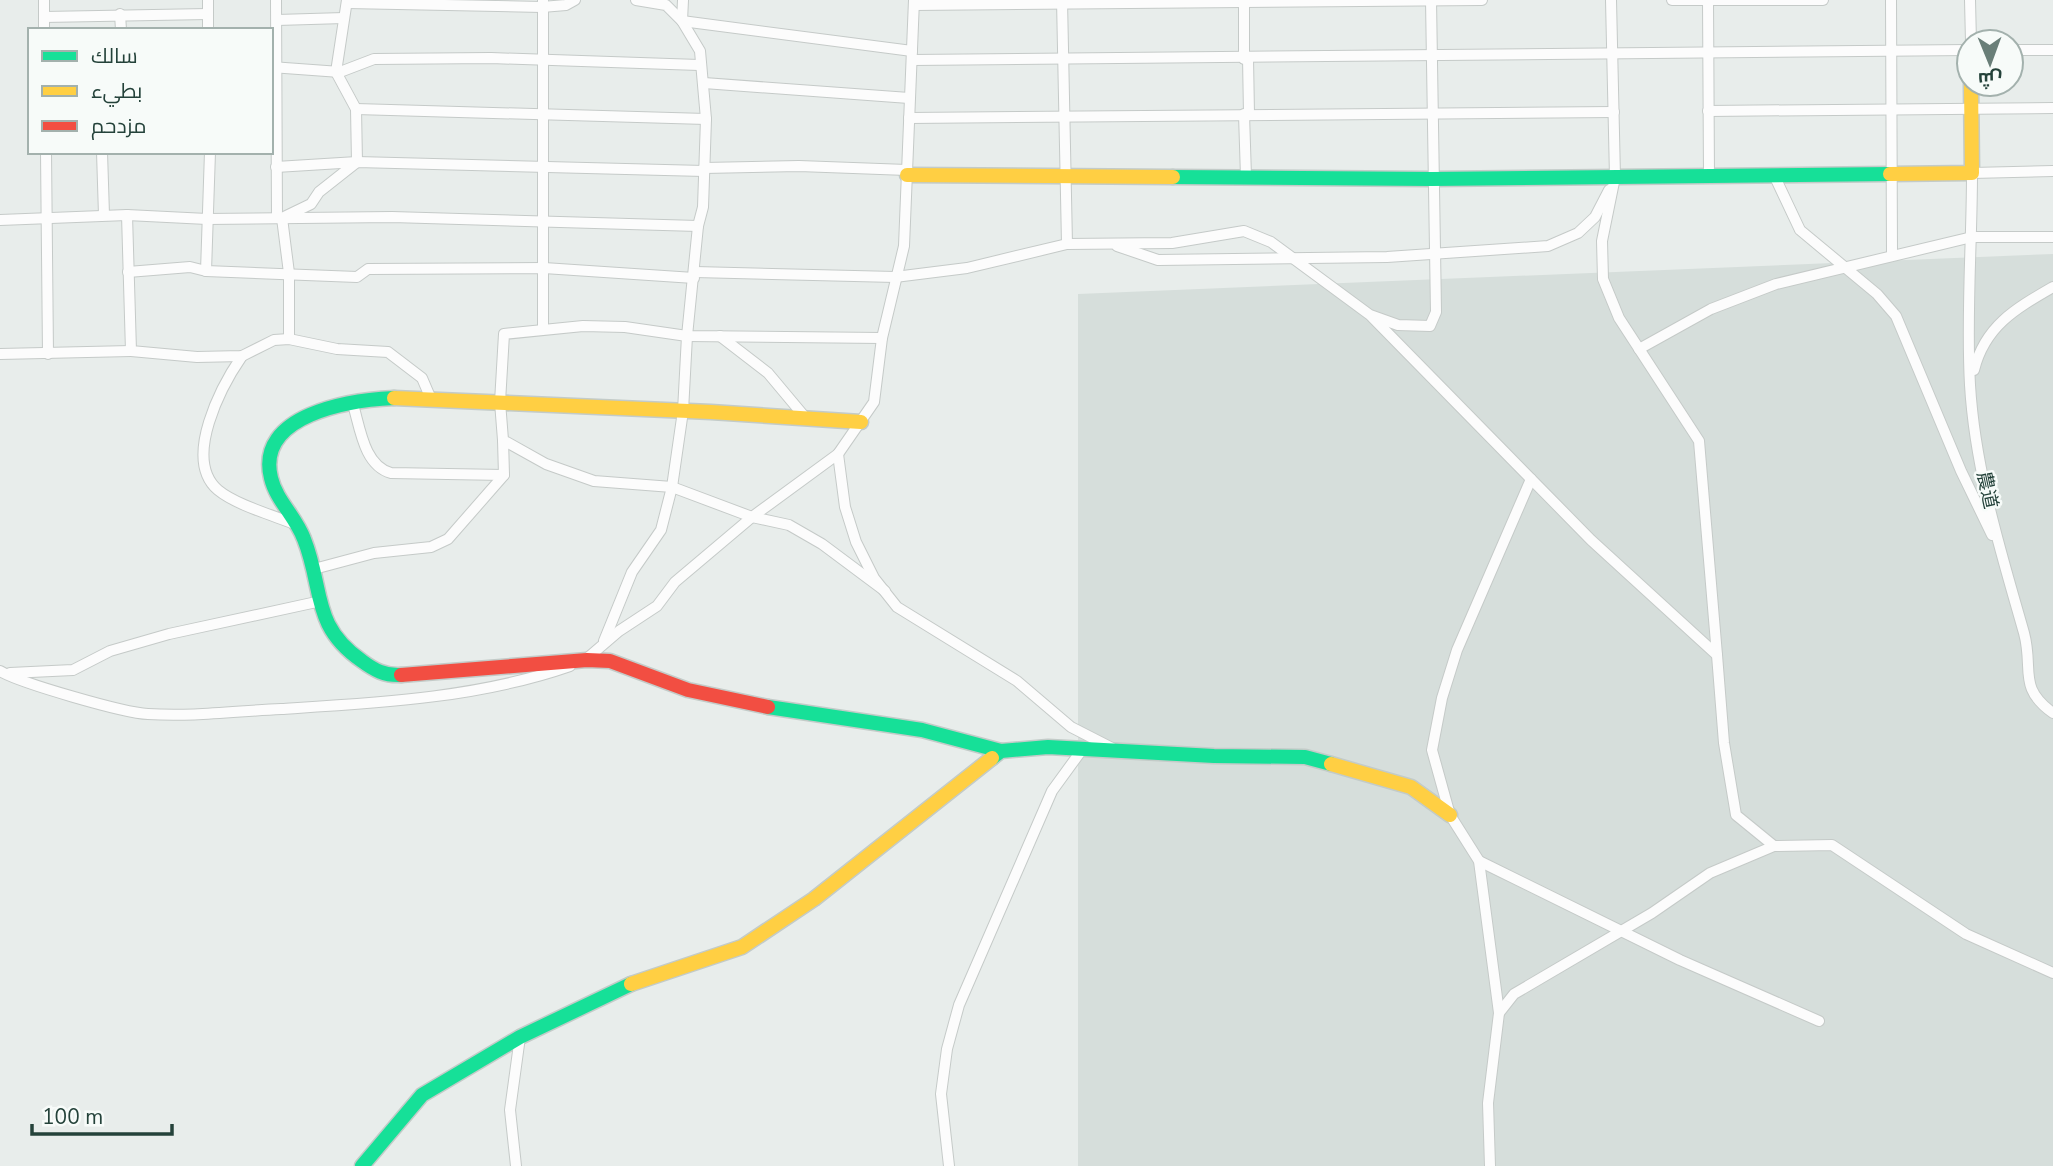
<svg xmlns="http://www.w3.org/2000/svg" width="2053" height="1166" viewBox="0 0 2053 1166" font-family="'Nunito Sans',Cairo,'Noto Sans SC',sans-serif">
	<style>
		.built { fill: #d6dedb }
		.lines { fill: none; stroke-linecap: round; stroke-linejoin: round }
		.street-casing { stroke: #c5cac8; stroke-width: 12 }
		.fast-casing { stroke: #c3cbc8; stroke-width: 17 }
		.slow-casing { stroke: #c3cbc8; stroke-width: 17 }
		.jam-casing { stroke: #c3cbc8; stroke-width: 17 }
		.street { stroke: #fcfcfc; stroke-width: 10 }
		.fast { stroke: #16e098; stroke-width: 14 }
		.slow { stroke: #ffcf43; stroke-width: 14 }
		.jam { stroke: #f24e42; stroke-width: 14 }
		.labels { text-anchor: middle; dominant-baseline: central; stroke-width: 5; stroke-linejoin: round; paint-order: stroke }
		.street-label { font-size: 19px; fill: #24423a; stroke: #f7fbf9 }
	</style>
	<rect width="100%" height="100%" fill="#e8edeb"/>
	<polygon class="built" points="2053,254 2053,1166 1078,1166 1078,294"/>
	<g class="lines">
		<g class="street-casing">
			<g id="street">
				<polyline points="44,0 44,30"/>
				<polyline points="208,0 208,30"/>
				<polyline points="276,0 277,217"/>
				<polyline points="543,0 543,329"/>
				<polyline points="636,0 666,5 682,21 912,51"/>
				<polyline points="1062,0 1067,244"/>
				<polyline points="1244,0 1244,59"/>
				<polyline points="1611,0 1615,177 1602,241 1603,279 1619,318 1699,441 1717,655"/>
				<polyline points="1672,0 1823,0"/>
				<polyline points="1708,0 1709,176"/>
				<polyline points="1891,0 1892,255"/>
				<polyline points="1970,0 1971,42"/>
				<polyline points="347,3 542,7 566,5 575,0"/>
				<polyline points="914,5 1482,0"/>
				<polyline points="120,14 121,30"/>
				<polyline points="44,17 208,14"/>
				<polyline points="277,20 344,18"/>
				<polyline points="2011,50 2053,50"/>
				<polyline points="1248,58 1249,114"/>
				<polyline points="912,60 1969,50"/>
				<polyline points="271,67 340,72 374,59 491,58 699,65"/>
				<polyline points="704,83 909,98"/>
				<polyline points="356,109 706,119"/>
				<polyline points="1708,111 2053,108"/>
				<polyline points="1244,114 1246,177"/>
				<polyline points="909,118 1614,112"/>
				<polyline points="46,152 48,354"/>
				<polyline points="102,152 104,215"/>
				<polyline points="276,167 357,162 704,171"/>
				<polyline points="704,168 799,166 907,170"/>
				<path d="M2053,171L1972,173C1972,243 1966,315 1970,385C1975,470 2001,552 2024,633C2034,670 2017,687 2053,713"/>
				<polyline points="1774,175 1800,230 1877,294 1896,316 1961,471 1992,535"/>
				<polyline points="127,215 131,351 197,357 242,356 274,340 289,339 337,349 388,352 422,378 431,399"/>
				<polyline points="0,220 127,215 207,219 392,217 698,226"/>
				<polyline points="1117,246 1158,260 1387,257 1548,246 1578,233 1595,217 1609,190"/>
				<polyline points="206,271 210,152"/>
				<polyline points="128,272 190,267 206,271 357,277 368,269 544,268 694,278"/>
				<polyline points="695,272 895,277 967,268 1067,244 1172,243 1244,231 1271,242 1370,315 1398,325 1430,326 1436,312 1431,0"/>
				<polyline points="1372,317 1591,540 1717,655 1724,743 1736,815 1774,846 1832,845 1966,934 2053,973"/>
				<polyline points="720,336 768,373 804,416"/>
				<polyline points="882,338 687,336 625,327 583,326 504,334 500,402 503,440 546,464 594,481 672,487 752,517 789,525 822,544 885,591"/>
				<polyline points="289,339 289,273 282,218 311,204 319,192 357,162 356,109 336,72 347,0"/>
				<polyline points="1639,349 1711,309 1776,284 1972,237 2053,237"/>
				<polyline points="0,354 131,351"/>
				<path d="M242,356C222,385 182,459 218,490C236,505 275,516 297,525"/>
				<path d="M1974,370C1985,326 2015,309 2053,287"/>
				<path d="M352,401C360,426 363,465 391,473L504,475"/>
				<polyline points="838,454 845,507 856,542 874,578 897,607 1017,681 1071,727 1114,749"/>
				<polyline points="314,569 374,553 431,547 448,539 504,475 503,440"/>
				<polyline points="604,641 632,572 661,530 672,487 683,411 687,336 698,226 703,207 706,119 700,51 682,21 683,0"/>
				<polyline points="584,661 619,631 657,606 675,582 752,517 838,454 874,402 882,338 904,246 914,0"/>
				<path d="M0,671C20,683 124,713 148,714C192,717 237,711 281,709C377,703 478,698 570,666"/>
				<polyline points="10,673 73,670 110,651 169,634 321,601"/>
				<polyline points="1479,861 1680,960 1819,1021"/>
				<polyline points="1499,1013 1514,994 1652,913 1710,873 1774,846"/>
				<polyline points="516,1166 510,1110 520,1037"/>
				<polyline points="949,1166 941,1094 947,1049 959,1005 1052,791 1084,747"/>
				<polyline points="1490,1166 1488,1103 1499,1013 1479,861 1450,815 1432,750 1442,698 1457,650 1531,479"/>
			</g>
		</g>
		<g class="fast-casing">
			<g id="fast">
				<polyline points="1173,177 1432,179 1890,174"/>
				<path d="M394,398C351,400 255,414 271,478C276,500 296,517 304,539C324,589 311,626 362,661C374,670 385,676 401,675"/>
				<polyline points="768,707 922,730 1001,751"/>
				<polyline points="992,758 1001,751 1048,747 1214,756 1305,757 1331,764"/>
				<polyline points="362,1166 422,1095 520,1037 631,984"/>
			</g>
		</g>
		<g class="slow-casing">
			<g id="slow">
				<polyline points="1890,174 1972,173 1971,84"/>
				<polyline points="907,175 1173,177"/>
				<polyline points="394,398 711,412 861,422"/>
				<polyline points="1331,764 1411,787 1450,815"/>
				<polyline points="631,984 742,947 814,899 992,758"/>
			</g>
		</g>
		<g class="jam-casing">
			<polyline id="jam" points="401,675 587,660 610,661 688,690 768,707"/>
		</g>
		<use href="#street" class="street"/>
		<use href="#fast" class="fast"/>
		<use href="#slow" class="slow"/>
		<use href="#jam" class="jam"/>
	</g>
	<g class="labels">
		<g class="street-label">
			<text transform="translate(1987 490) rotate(78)">農道</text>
		</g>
	</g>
	<rect x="28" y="28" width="245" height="126" fill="#f7fbf9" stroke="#a3b1ad" stroke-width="2"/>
	<rect x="42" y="51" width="35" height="10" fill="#16e098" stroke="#a3b1ad" stroke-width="2"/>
	<text x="91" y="63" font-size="21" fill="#24423a">سالك</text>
	<rect x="42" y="86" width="35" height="10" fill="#ffcf43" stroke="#a3b1ad" stroke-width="2"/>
	<text x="91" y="98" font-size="21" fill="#24423a">بطيء</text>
	<rect x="42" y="121" width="35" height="10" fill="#f24e42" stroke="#a3b1ad" stroke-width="2"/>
	<text x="91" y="133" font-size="21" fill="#24423a">مزدحم</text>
	<g transform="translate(1990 63) rotate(179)"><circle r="33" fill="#f7fbf9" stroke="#a3b1ad" stroke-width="2"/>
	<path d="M0-5L12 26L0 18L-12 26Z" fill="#697e78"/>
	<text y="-10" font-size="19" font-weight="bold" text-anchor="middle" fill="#24423a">ش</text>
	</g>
	<path d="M32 1124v10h140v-10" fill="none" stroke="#24423a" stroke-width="3.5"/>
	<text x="42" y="1124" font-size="21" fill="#24423a" stroke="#f7fbf9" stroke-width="5" paint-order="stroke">100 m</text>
</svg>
